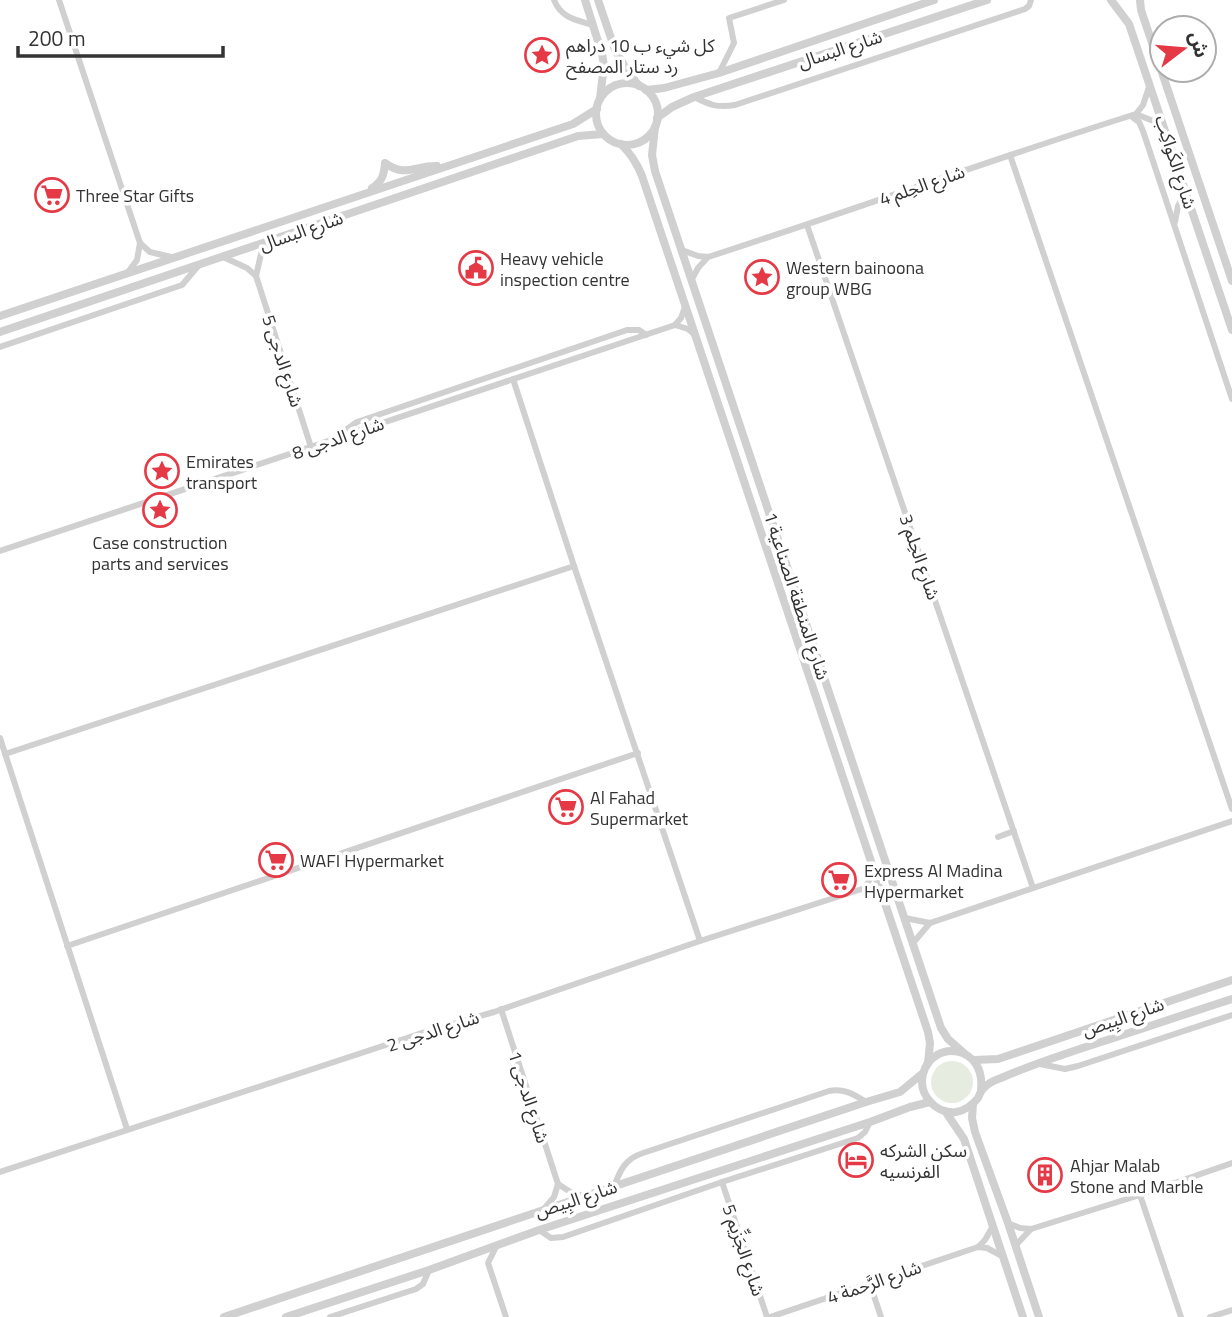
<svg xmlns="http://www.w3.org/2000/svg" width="1232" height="1317" viewBox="0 0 1232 1317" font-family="'Titillium Web','Noto Sans Arabic',sans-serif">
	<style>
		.green { fill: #e6ecdf }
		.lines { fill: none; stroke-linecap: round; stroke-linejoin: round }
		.minor { stroke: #d0d0d0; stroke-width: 6 }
		.tertiary { stroke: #d0d0d0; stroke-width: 8 }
		.labels { text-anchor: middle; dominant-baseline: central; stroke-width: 7; stroke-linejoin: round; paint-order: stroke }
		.poi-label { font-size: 18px; fill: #333; stroke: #fff; text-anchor: start }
		.street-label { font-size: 18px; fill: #333; stroke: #fff }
	</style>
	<rect width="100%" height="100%" fill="#fff"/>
	<circle class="green" cx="952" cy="1082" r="21"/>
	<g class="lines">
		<g class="minor">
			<polyline points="59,0 140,243 137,260 128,272"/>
			<path d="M554,0C561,18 576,20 593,25"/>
			<polyline points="719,73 734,43 729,18 784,0"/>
			<path d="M694,97C710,105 717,108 735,105L1025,9L1029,6L1031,0"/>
			<polyline points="1136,114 1163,125"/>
			<polyline points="1131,116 1139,122 1143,131 1232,399"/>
			<polyline points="1010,155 1232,809"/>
			<polyline points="1175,222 1178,206 1186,192"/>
			<polyline points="807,225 1033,888"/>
			<polyline points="269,242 261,254 256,276 311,447"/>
			<polyline points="140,243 150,252 171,257"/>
			<path d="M682,250L698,256L708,257C851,211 992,159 1136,114L1143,105L1149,87"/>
			<polyline points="223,257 247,268 256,276"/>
			<polyline points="692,279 698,268 708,257"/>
			<polyline points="675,325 688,329 695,335"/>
			<polyline points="0,347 182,285 199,265"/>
			<polyline points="513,379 574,566 700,941"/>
			<polyline points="342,436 347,429 357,422 627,330 639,330 646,335"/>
			<polyline points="0,551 675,325 681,318 685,307"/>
			<polyline points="0,738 127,1129"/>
			<polyline points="5,754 574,566"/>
			<polyline points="998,837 1014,831"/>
			<polyline points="865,888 872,875 872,867"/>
			<polyline points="905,918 930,923 1232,821"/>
			<polyline points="913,943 930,923"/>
			<polyline points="67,946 638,753"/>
			<polyline points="501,1009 558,1184 554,1197 543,1210"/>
			<polyline points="1040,1064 1065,1069 1078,1066 1232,1015"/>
			<polyline points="0,1172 419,1034 494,1012 700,941 865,888 873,890 882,895"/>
			<polyline points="722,1182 767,1317"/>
			<polyline points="558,1184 572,1193 584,1196"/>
			<path d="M614,1187C620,1170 625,1159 643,1153L829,1091C844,1088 853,1094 866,1102"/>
			<polyline points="1140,1195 1181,1317"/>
			<polyline points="1008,1223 1020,1228 1031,1229 1140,1195 1232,1163"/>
			<polyline points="539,1230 551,1238 563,1237 722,1182 858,1138 865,1132 870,1122"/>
			<polyline points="1015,1246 1031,1229"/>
			<polyline points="496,1247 488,1263 506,1317"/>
			<polyline points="978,1247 985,1240 993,1226"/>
			<polyline points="870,1284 881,1317"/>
			<polyline points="330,1317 416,1289 423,1284 429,1270"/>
			<polyline points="770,1317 978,1247 987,1248 1002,1256"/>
			<polyline points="1210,1317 1232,1310"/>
		</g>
		<g class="tertiary">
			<polyline points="585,0 602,54 604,65 600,99"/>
			<polyline points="598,0 615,50 625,67 639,86"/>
			<polyline points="1111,0 1129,24 1232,330"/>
			<polyline points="1140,0 1141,10 1232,281"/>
			<circle cx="627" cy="114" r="31"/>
			<polyline points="646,90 664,88 719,73 934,0"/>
			<polyline points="657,118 672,107 694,97 987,0"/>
			<polyline points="655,127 652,155 655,171 941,1028 948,1039 965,1054"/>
			<path d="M621,144C631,154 637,163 642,176L928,1032L930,1043L928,1063"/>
			<path d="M372,188C383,181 384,174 385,163C405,178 416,165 437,166"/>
			<polyline points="0,316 573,124 597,109"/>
			<polyline points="0,332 578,136 603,134"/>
			<polyline points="974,1060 998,1059 1232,980"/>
			<path d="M981,1090C986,1044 932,1039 923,1074C918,1094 935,1114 956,1112C964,1111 973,1105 978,1098C980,1094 980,1092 983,1089C987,1084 995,1080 1001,1078C1033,1064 1067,1053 1101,1042C1145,1028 1188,1013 1232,999"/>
			<polyline points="973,1104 972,1118 975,1132 1008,1223 1039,1317"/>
			<polyline points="945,1111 964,1139 1023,1317"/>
			<polyline points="224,1317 866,1102 900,1092 923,1073"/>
			<polyline points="286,1317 429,1270 539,1230 870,1122 910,1107 930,1102"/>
		</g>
	</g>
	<defs>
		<g id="sight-ring" transform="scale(1.75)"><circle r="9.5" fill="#fff" stroke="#e63946" stroke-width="1.5"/><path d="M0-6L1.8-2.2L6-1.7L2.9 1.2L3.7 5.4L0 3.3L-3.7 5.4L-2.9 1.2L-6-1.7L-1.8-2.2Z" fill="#e63946"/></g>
		<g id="supermarket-ring" transform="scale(1.75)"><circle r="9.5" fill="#fff" stroke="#e63946" stroke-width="1.5"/><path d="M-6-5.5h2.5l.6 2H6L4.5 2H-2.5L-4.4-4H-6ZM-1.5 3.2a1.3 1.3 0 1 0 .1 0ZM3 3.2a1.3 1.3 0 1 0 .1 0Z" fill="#e63946"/></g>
		<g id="civic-ring" transform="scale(1.75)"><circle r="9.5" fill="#fff" stroke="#e63946" stroke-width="1.5"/><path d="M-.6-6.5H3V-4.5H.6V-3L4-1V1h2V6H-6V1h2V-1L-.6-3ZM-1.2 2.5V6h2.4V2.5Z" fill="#e63946"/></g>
		<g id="hotel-ring" transform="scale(1.75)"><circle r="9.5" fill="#fff" stroke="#e63946" stroke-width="1.5"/><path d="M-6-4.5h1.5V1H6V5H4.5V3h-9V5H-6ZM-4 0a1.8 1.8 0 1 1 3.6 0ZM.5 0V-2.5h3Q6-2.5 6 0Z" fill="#e63946"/></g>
		<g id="building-ring" transform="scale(1.75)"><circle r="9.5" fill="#fff" stroke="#e63946" stroke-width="1.5"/><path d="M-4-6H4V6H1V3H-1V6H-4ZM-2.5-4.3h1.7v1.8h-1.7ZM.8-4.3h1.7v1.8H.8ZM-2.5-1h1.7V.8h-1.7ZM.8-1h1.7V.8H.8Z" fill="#e63946"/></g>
	</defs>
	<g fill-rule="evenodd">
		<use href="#sight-ring" x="542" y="55"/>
		<use href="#supermarket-ring" x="52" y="195"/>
		<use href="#civic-ring" x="476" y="268"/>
		<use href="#sight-ring" x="762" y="277"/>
		<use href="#sight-ring" x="162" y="471"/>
		<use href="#sight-ring" x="160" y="510"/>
		<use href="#supermarket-ring" x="566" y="807"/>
		<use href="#supermarket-ring" x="276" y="860"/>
		<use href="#supermarket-ring" x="839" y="880"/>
		<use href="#hotel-ring" x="856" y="1160"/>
		<use href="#building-ring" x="1045" y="1175"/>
	</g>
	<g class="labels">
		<g class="poi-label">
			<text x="566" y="45">كل شيء ب 10 دراهم<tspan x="566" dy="21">رد ستار المصفح</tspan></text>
			<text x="76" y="195">Three Star Gifts</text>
			<text x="500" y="258">Heavy vehicle<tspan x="500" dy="21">inspection centre</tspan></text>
			<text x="786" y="267">Western bainoona<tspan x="786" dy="21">group WBG</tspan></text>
			<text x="186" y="461">Emirates<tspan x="186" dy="21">transport</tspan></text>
			<text x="160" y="542" text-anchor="middle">Case construction<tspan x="160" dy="21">parts and services</tspan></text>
			<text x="590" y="797">Al Fahad<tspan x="590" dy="21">Supermarket</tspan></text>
			<text x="300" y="860">WAFI Hypermarket</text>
			<text x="864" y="870">Express Al Madina<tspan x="864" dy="21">Hypermarket</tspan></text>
			<text x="880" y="1150">سكن الشركه<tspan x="880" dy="21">الفرنسيه</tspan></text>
			<text x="1070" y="1165">Ahjar Malab<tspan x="1070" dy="21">Stone and Marble</tspan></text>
		</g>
		<g class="street-label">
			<text transform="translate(840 49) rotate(-18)">شارع البسال</text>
			<text transform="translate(1176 162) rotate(72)">شارع الكَواكِب</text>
			<text transform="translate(922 185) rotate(-19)">شارع الحِلم 4</text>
			<text transform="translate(301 231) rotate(-19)">شارع البسال</text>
			<text transform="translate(283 361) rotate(72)">شارع الدجى 5</text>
			<text transform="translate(338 438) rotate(-19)">شارع الدجى 8</text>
			<text transform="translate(920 557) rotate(71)">شارع الحِلم 3</text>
			<text transform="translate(797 596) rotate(72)">شارع المنطقة الصناعية 1</text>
			<text transform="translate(1123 1017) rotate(-19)">شارع البِيص</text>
			<text transform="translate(433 1031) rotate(-18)">شارع الدجى 2</text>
			<text transform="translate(529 1097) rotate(72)">شارع الدجى 1</text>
			<text transform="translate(576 1199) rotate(-18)">شارع البِيص</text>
			<text transform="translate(744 1250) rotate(71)">شارع الجَزِّيم 5</text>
			<text transform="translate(874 1282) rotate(-19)">شارع الرَّحمة 4</text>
		</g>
	</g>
	<g transform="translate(1183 49) rotate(74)"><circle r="33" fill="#ffffff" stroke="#adadad" stroke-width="2"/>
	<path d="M0-5L12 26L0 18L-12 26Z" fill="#e63946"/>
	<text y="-10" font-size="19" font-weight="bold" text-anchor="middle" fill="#333333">ش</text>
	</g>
	<path d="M18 46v10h205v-10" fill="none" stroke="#333333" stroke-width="3.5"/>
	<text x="28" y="46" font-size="21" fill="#333333" stroke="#ffffff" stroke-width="5" paint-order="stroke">200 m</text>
</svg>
